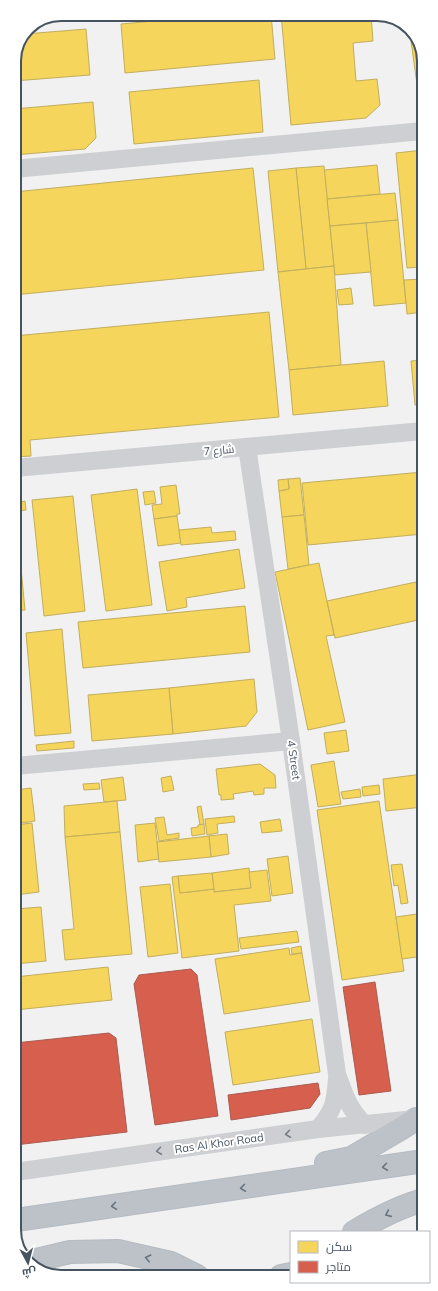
<svg xmlns="http://www.w3.org/2000/svg" width="438" height="1291" viewBox="0 0 438 1291" font-family="Mulish,Cairo,sans-serif">
	<style>
		.homes { fill: #f6d55c; stroke: #c1ae5d }
		.shops { fill: #d6604d; stroke: #ab5c53 }
		.lines { fill: none; stroke-linecap: round; stroke-linejoin: round }
		.highway-casing { stroke: #b5bbc2; stroke-width: 24 }
		.minor { stroke: #cdcfd2; stroke-width: 18 }
		.highway { stroke: #bcc2c8; stroke-width: 22 }
		.oneway { stroke: #757e88 }
		.oneway2 { stroke: #69747f }
		.labels { text-anchor: middle; dominant-baseline: central; stroke-width: 4; stroke-linejoin: round; paint-order: stroke }
		.street-label { font-size: 11px; fill: #465360; stroke: #fff }
		.rim { fill: none; stroke: #465360; stroke-width: 2 }
	</style>
	<rect width="100%" height="100%" fill="#f2f1f1"/>
	<g class="homes">
		<polygon points="123,14 134,14 134,20 124,21"/>
		<polygon points="232,14 271,14 275,59 125,73 121,24"/>
		<polygon points="281,14 371,14 373,41 353,43 356,81 377,79 380,105 366,118 291,125"/>
		<polygon points="86,29 90,75 14,81 14,58 25,34"/>
		<polygon points="417,40 422,49 423,106 420,106 411,41"/>
		<polygon points="259,80 263,132 134,144 129,92"/>
		<polygon points="93,102 96,138 85,149 14,155 14,109"/>
		<polygon points="423,150 423,267 407,268 396,153"/>
		<polygon points="377,165 380,194 327,199 324,170"/>
		<polygon points="324,166 334,266 306,269 296,168"/>
		<polygon points="253,168 264,270 14,295 14,192"/>
		<polygon points="296,168 306,269 278,272 268,171"/>
		<polygon points="395,193 398,220 330,226 327,199"/>
		<polygon points="398,220 406,303 374,306 366,223"/>
		<polygon points="366,223 371,272 335,275 330,226"/>
		<polygon points="334,266 341,365 289,370 278,272"/>
		<polygon points="423,279 423,312 407,314 404,280"/>
		<polygon points="351,288 353,304 339,305 337,290"/>
		<polygon points="269,312 279,417 30,440 31,456 15,457 14,336"/>
		<polygon points="423,360 423,405 415,405 411,361"/>
		<polygon points="384,361 388,406 293,415 289,370"/>
		<polygon points="423,472 423,534 308,545 302,483"/>
		<polygon points="300,478 304,515 282,517 279,491 289,489 288,479"/>
		<polygon points="288,479 289,489 279,491 278,480"/>
		<polygon points="176,485 180,514 177,514 177,516 154,519 152,505 162,504 160,487"/>
		<polygon points="137,489 152,605 106,611 91,495"/>
		<polygon points="154,491 156,503 145,505 143,492"/>
		<polygon points="73,496 85,611 44,616 32,500"/>
		<polygon points="25,501 26,510 18,511 17,503"/>
		<polygon points="304,515 309,565 288,569 282,517"/>
		<polygon points="177,516 181,543 158,546 154,519"/>
		<polygon points="211,527 212,533 235,531 236,540 181,545 179,530"/>
		<polygon points="15,537 18,537 25,610 15,611"/>
		<polygon points="239,549 245,588 186,598 187,607 167,611 159,562"/>
		<polygon points="319,563 334,635 326,636 345,722 308,730 275,572"/>
		<polygon points="423,581 423,617 416,582"/>
		<polygon points="416,582 423,619 335,638 327,601"/>
		<polygon points="245,606 250,652 83,668 78,622"/>
		<polygon points="62,629 71,733 35,736 26,633"/>
		<polygon points="254,679 257,712 246,726 173,734 169,688"/>
		<polygon points="169,688 173,734 92,741 88,695"/>
		<polygon points="15,727 17,750 15,750"/>
		<polygon points="346,730 349,751 327,754 324,733"/>
		<polygon points="74,741 74,748 37,751 36,745"/>
		<polygon points="334,761 341,804 318,807 311,765"/>
		<polygon points="260,764 275,775 276,788 264,788 264,794 254,795 253,791 233,794 234,799 221,800 221,795 219,795 216,769"/>
		<polygon points="423,774 423,807 386,811 383,779"/>
		<polygon points="171,776 174,790 163,792 161,778"/>
		<polygon points="123,777 126,800 104,802 101,780"/>
		<polygon points="99,783 100,789 84,790 83,784"/>
		<polygon points="379,785 380,794 363,796 362,787"/>
		<polygon points="31,788 35,821 15,824 15,790"/>
		<polygon points="360,789 361,797 343,799 341,792"/>
		<polygon points="117,801 120,832 65,837 64,806"/>
		<polygon points="379,801 404,971 342,980 317,810"/>
		<polygon points="201,806 204,824 200,825 197,807"/>
		<polygon points="234,816 235,822 217,824 218,833 207,835 205,819"/>
		<polygon points="164,817 167,835 179,833 179,838 159,841 155,818"/>
		<polygon points="280,819 282,831 262,833 260,822"/>
		<polygon points="32,823 39,892 15,895 15,825"/>
		<polygon points="155,823 159,859 138,862 135,825"/>
		<polygon points="204,824 205,834 192,836 191,828 198,827 198,825"/>
		<polygon points="120,832 132,954 65,960 62,930 74,929 65,837"/>
		<polygon points="227,834 229,854 211,857 209,836"/>
		<polygon points="209,836 211,857 159,862 157,842"/>
		<polygon points="288,856 293,893 272,896 267,859"/>
		<polygon points="402,864 408,903 401,904 398,885 394,886 391,865"/>
		<polygon points="249,868 251,888 214,892 212,873"/>
		<polygon points="267,870 271,901 234,905 239,951 182,958 172,877 178,876 180,893 214,889 214,892 251,888 249,872"/>
		<polygon points="212,873 214,889 180,893 178,876"/>
		<polygon points="170,884 178,953 148,957 140,887"/>
		<polygon points="41,907 46,961 15,964 15,909"/>
		<polygon points="424,913 424,956 402,959 396,917"/>
		<polygon points="297,931 299,942 241,949 239,938"/>
		<polygon points="301,946 302,953 292,954 291,948"/>
		<polygon points="289,948 290,955 302,953 310,1001 224,1014 215,959"/>
		<polygon points="108,967 112,1000 15,1010 15,977"/>
		<polygon points="312,1019 320,1072 233,1085 225,1032"/>
	</g>
	<g class="shops">
		<polygon points="191,969 197,975 218,1116 155,1125 134,984 139,975"/>
		<polygon points="375,982 391,1091 359,1095 343,987"/>
		<polygon points="109,1033 116,1038 127,1132 15,1145 15,1043"/>
		<polygon points="318,1083 320,1094 310,1108 231,1120 228,1095"/>
	</g>
	<g class="lines">
		<g class="highway-casing">
			<g id="highway">
				<polyline points="326,1163 351,1158 402,1128 416,1119"/>
				<polyline points="16,1220 424,1161"/>
				<path d="M354,1232C376,1219 400,1206 424,1200"/>
				<polyline points="28,1262 70,1252 118,1251 171,1263 197,1276"/>
				<polyline points="281,1276 291,1274"/>
			</g>
		</g>
		<g class="minor">
			<polyline points="14,169 423,131"/>
			<path d="M247,447L291,741L337,1074C345,1096 348,1108 365,1125"/>
			<polyline points="15,468 423,431"/>
			<polyline points="15,766 291,741"/>
			<path d="M318,1129C334,1110 335,1103 337,1079"/>
			<polyline points="15,1172 318,1129 415,1119"/>
		</g>
		<use href="#highway" class="highway"/>
	</g>
	<defs><path id="oneway-chevron" d="M-2-3.5L2.5 0L-2 3.5" fill="none" stroke-width="1.6" stroke-linecap="round" stroke-linejoin="round"/></defs>
	<g class="oneway">
		<use href="#oneway-chevron" transform="translate(288 1134) rotate(172)"/>
		<use href="#oneway-chevron" transform="translate(159 1151) rotate(172)"/>
	</g>
	<g class="oneway2">
		<use href="#oneway-chevron" transform="translate(385 1167) rotate(172)"/>
		<use href="#oneway-chevron" transform="translate(243 1188) rotate(172)"/>
		<use href="#oneway-chevron" transform="translate(114 1206) rotate(172)"/>
		<use href="#oneway-chevron" transform="translate(388 1214) rotate(156)"/>
		<use href="#oneway-chevron" transform="translate(148 1258) rotate(-167)"/>
	</g>
	<g class="labels">
		<g class="street-label">
			<text transform="translate(219 450) rotate(-5)">شارع 7</text>
			<text transform="translate(294 760) rotate(82)">4 Street</text>
			<text transform="translate(219 1143) rotate(-8)">Ras Al Khor Road</text>
		</g>
	</g>
	<path d="M0 0H438V1291H0ZM61 21H377A40 40 0 0 1 417 61V1230A40 40 0 0 1 377 1270H61A40 40 0 0 1 21 1230V61A40 40 0 0 1 61 21Z" fill="#fff" fill-rule="evenodd"/>
	<path class="rim" d="M61 21H377A40 40 0 0 1 417 61V1230A40 40 0 0 1 377 1270H61A40 40 0 0 1 21 1230V61A40 40 0 0 1 61 21Z"/>
	<rect x="290" y="1231" width="140" height="52" fill="#ffffff" stroke="#b5babf"/>
	<rect x="298" y="1241" width="20" height="12" fill="#f6d55c" stroke="#b5babf"/>
	<text x="326" y="1251" font-size="12" fill="#465360">سكن</text>
	<rect x="298" y="1261" width="20" height="12" fill="#d6604d" stroke="#b5babf"/>
	<text x="326" y="1271" font-size="12" fill="#465360">متاجر</text>
	<g transform="translate(28 1263) rotate(173)" stroke="#ffffff" stroke-width="3" paint-order="stroke">
	<path d="M0-3L7 15L0 10L-7 15Z" fill="#465360"/>
	<text y="-6" font-size="11" font-weight="bold" text-anchor="middle" fill="#465360">ش</text>
	</g>
</svg>
